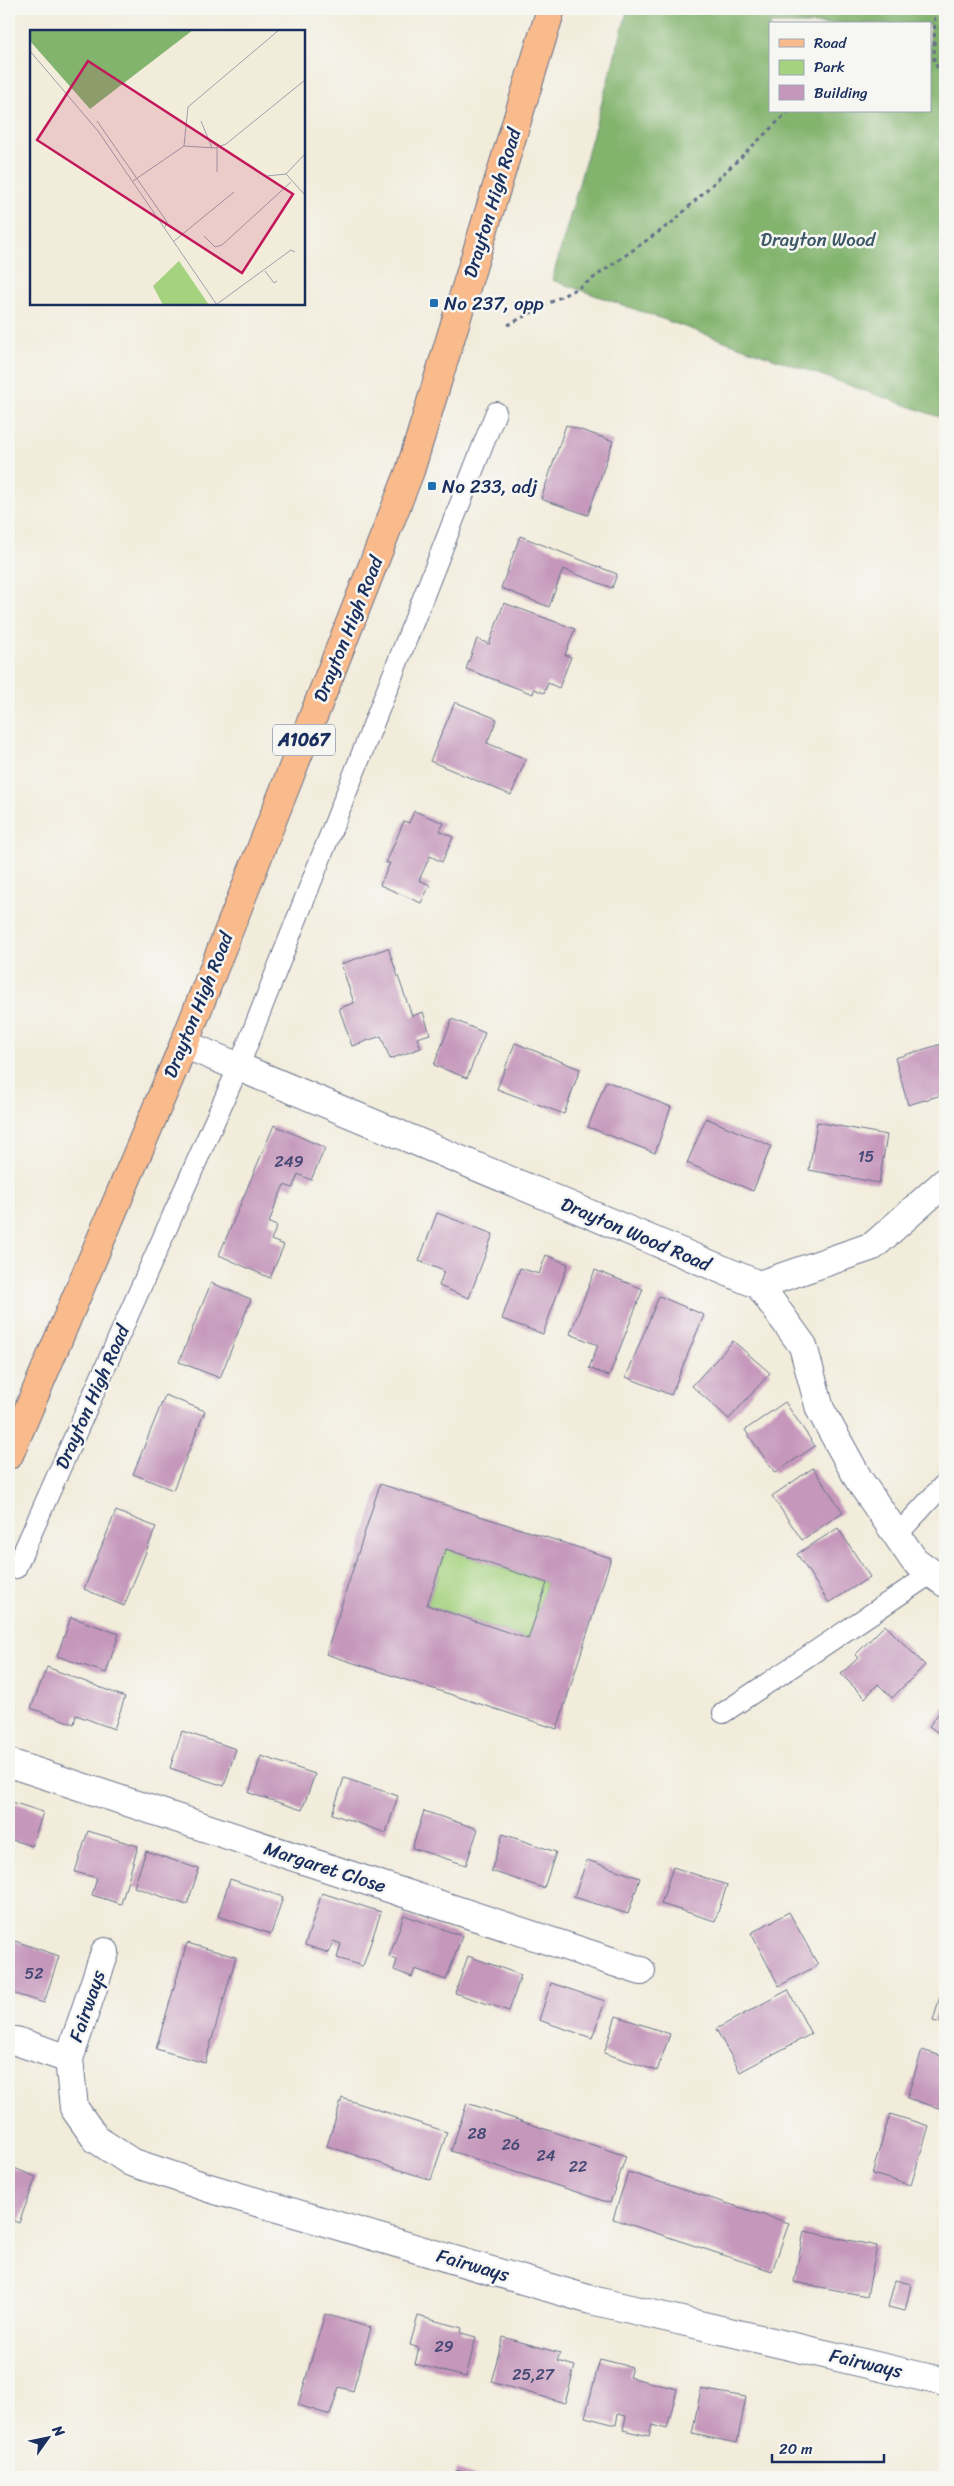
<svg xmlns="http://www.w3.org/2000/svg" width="954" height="2486" viewBox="0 0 954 2486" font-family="Sriracha,sans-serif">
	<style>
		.green { fill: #a4d27f; stroke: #60806e }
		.forest { fill: #83b46e; stroke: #4f7266; fill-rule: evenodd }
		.building { fill: #c597bb; fill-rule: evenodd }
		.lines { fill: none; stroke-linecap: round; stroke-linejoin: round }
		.lane-casing { stroke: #66718a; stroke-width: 22 }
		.street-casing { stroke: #66718a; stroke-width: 30 }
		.primary-casing { stroke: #66718a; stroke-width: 30 }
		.path { stroke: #66718a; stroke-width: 3; stroke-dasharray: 4 4; stroke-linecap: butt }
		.lane { stroke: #fff; stroke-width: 20 }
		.street { stroke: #fff; stroke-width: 28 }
		.primary { stroke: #fabb8c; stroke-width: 28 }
		.poi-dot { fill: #1f6fb2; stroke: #f6f6f2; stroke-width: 2 }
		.labels { text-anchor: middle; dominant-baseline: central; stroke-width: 5; stroke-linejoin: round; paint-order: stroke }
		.number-label { font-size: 16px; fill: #464975 }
		.shield { fill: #f6f6f2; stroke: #5d6b8a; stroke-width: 1 }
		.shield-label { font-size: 18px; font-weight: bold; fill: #1b2f5e }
		.street-label { font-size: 19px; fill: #1b2f5e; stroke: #f6f6f2 }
		.park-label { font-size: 19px; fill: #3d5866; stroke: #f6f6f2 }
		.poi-label { font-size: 19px; fill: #1b2f5e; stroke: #f6f6f2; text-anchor: start }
		.inset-road { fill: none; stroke: #9ca0a9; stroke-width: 1 }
		.view { fill: #c2185b; fill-opacity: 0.15; stroke: #c2185b; stroke-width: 2.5 }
		.inset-edge { fill: none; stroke: #1b2f5e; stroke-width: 2.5 }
	</style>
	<rect width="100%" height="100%" fill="#f6f6f2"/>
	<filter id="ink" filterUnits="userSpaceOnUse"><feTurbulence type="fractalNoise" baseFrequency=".02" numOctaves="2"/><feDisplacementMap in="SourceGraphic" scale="10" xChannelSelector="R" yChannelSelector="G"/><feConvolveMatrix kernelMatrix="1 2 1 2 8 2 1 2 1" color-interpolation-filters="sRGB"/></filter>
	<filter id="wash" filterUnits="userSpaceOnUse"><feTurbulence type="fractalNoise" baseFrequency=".0096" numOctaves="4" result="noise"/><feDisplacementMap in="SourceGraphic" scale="20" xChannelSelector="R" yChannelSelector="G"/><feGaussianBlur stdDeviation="1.12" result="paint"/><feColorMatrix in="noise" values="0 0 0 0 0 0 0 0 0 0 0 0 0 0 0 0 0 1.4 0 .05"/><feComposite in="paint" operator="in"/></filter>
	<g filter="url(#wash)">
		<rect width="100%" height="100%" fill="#f2ecdb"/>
		<polygon class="green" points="446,1549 547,1583 528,1639 427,1605"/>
		<path class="forest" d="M628,9H945V419L552,280ZM770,24H930V111H770Z"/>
		<g id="blocks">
			<g class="building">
				<polygon points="566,425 613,441 588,515 541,499"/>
				<polygon points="520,536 617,574 612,588 563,569 549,607 501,588"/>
				<polygon points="504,603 575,629 565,655 571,657 559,688 548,683 544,693 534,689 533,694 466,669 477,639 489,644"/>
				<polygon points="455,702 497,719 487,743 526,759 511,795 430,761"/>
				<polygon points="414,811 444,823 440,831 453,837 442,862 430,856 419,880 430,885 421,903 380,885 390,863 386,863 404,821 409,823"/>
				<polygon points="388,948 412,1016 423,1012 430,1034 417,1038 421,1048 390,1059 381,1036 352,1046 339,1008 354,1003 341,964"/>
				<polygon points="452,1019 485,1033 467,1078 434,1065"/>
				<polygon points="515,1043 580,1069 564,1114 497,1089"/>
				<polygon points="945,1043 945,1094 908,1105 895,1058"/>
				<polygon points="606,1081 671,1107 655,1153 588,1127"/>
				<polygon points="706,1118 771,1146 753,1191 687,1163"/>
				<polygon points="817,1122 887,1135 879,1183 809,1170"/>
				<polygon points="274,1125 325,1148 311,1180 298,1174 293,1188 284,1185 276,1203 269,1223 277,1226 271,1240 284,1245 270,1278 219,1255"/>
				<polygon points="437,1213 493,1234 469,1298 439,1286 444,1271 419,1261"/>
				<polygon points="546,1255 568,1264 543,1334 502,1319 520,1268 539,1274"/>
				<polygon points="595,1270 643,1289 609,1376 589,1368 598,1345 570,1334"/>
				<polygon points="211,1283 251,1299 220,1378 179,1362"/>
				<polygon points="659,1296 704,1315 671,1395 626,1377"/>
				<polygon points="733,1341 770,1373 729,1419 692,1386"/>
				<polygon points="165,1395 205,1411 173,1490 133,1474"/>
				<polygon points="785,1402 815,1446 775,1473 745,1430"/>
				<polygon points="813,1468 843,1512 802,1540 772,1496"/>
				<path d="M380,1484L611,1558L557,1729L326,1654ZM446,1549L547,1583L528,1639L427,1605Z"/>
				<polygon points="116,1511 156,1527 124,1606 84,1589"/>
				<polygon points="838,1528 870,1577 829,1603 797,1554"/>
				<polygon points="71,1617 119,1634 106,1673 57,1656"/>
				<polygon points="885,1625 925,1665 892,1698 878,1684 865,1698 841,1674 858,1658 855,1655"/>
				<polygon points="47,1667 125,1697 114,1729 76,1715 74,1724 31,1708"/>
				<polygon points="945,1705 945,1738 929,1726"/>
				<polygon points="182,1731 236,1749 224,1786 170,1768"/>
				<polygon points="261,1756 315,1774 302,1810 249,1793"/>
				<polygon points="344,1778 398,1796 386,1833 332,1814"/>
				<polygon points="9,1801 43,1812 32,1846 9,1839"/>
				<polygon points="424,1811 478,1829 466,1865 412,1848"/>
				<polygon points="88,1831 138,1846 121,1904 92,1895 97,1878 75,1872"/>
				<polygon points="503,1834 556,1852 544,1888 491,1871"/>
				<polygon points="146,1851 199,1869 187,1905 134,1887"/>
				<polygon points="587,1860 640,1878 628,1914 574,1897"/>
				<polygon points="673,1867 727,1885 715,1921 661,1904"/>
				<polygon points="230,1879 283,1897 271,1934 218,1916"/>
				<polygon points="322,1893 381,1912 363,1966 337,1958 341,1944 333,1941 329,1953 305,1945"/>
				<polygon points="789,1912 818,1965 779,1986 751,1933"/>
				<polygon points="404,1915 462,1936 446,1980 415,1969 412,1977 394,1970 397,1960 389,1957"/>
				<polygon points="9,1939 59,1956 44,2003 9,1992"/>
				<polygon points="187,1943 236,1957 205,2063 156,2049"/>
				<polygon points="468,1956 521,1975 509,2011 455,1993"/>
				<polygon points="945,1979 945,2024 933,2021"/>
				<polygon points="551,1983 605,2001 592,2038 539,2020"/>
				<polygon points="788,1990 811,2034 740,2072 716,2029"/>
				<polygon points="616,2016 670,2034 657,2071 604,2053"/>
				<polygon points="922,2050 945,2057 945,2110 907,2098"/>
				<polygon points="342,2098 447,2132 431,2180 327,2146"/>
				<polygon points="467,2103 626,2156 610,2203 451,2151"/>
				<polygon points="890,2114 929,2126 911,2185 872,2174"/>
				<polygon points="9,2166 36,2177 19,2223 9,2219"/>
				<polygon points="628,2172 789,2223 772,2271 613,2219"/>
				<polygon points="804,2231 877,2246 867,2296 794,2282"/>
				<polygon points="895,2280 911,2284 905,2311 888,2307"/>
				<polygon points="325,2314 371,2328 353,2391 339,2387 330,2415 298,2405"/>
				<polygon points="418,2316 462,2328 461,2333 476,2337 466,2377 415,2364 419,2348 410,2345"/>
				<polygon points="503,2337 560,2353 557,2361 575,2366 565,2403 491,2382"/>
				<polygon points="600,2359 632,2367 629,2377 677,2389 667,2429 652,2425 649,2436 623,2430 626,2416 618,2414 616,2425 585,2417"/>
				<polygon points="701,2389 746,2397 737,2443 692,2434"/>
				<polygon points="944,2452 945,2477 942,2477 942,2475"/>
				<polygon points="457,2470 477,2477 455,2477"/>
			</g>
		</g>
	</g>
	<g filter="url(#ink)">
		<use href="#blocks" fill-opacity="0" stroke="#66718a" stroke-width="1"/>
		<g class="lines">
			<g class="lane-casing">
				<g id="lane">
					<polyline points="897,1535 945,1483"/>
					<polyline points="9,1569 16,1568 239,1066 496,412"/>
					<polyline points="723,1713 932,1573"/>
				</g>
			</g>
			<g class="street-casing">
				<g id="street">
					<polyline points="184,1044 759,1285 803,1346 820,1409 859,1480 914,1560 945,1583"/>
					<polyline points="759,1285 873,1246 945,1182"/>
					<polyline points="9,1763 641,1971"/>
					<polyline points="105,1952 69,2059 74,2108 96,2139 131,2162 209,2188 591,2300 945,2382"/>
					<polyline points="16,2041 69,2059"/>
				</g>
			</g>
			<g class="primary-casing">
				<polyline id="primary" points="9,1455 184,1044 410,471 551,9"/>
			</g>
			<g class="path">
				<polyline points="935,9 934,62 945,79"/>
				<polyline points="508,325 585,284 674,221 789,111"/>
			</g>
			<use href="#lane" class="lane"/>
			<use href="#street" class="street"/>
			<use href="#primary" class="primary"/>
		</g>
	</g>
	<g class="poi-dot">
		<rect x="429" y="298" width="10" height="10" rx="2.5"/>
		<rect x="427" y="481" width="10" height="10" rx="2.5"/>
	</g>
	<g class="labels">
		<g class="number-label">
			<text x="866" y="1156">15</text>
			<text x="289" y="1161">249</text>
			<text x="34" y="1973">52</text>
			<text x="477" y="2133">28</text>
			<text x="511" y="2144">26</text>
			<text x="546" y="2155">24</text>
			<text x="578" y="2166">22</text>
			<text x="444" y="2346">29</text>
			<text x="533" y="2374">25,27</text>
		</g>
		<rect class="shield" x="273" y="724.5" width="62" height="31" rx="4"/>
		<g class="shield-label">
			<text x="304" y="740">A1067</text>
		</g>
		<g class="street-label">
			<text transform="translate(492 203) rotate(-73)">Drayton High Road</text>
			<text transform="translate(348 629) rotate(-68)">Drayton High Road</text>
			<text transform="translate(198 1005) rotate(-68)">Drayton High Road</text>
			<text transform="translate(636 1234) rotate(23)">Drayton Wood Road</text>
			<text transform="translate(92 1397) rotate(-66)">Drayton High Road</text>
			<text transform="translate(325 1867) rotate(18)">Margaret Close</text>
			<text transform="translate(87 2006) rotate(-71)">Fairways</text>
			<text transform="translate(473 2265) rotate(16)">Fairways</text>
			<text transform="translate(866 2363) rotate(13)">Fairways</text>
		</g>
		<g class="park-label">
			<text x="818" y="239">Drayton Wood</text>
		</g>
		<g class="poi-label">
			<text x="444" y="303">No 237, opp</text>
			<text x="442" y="486">No 233, adj</text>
		</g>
	</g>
	<g transform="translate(30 30)">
		<rect width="275" height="275" fill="#f2ecdb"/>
		<path d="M149,231L179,275H133L123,256Z" fill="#a4d27f"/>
		<path d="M0,0H163L60,79L0,11Z" fill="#83b46e"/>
		<path class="inset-road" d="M0,21L68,101L187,275M67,91L137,192L135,197M171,91L182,118M154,116L158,77L249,0M187,117V142M275,124L256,144L275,165M237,146L256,144M103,151L154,116L185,118L196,114L275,50M174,206L185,217L192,215L261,152M144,211L204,162M235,241L244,253L247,251M187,274L261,220L265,222"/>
		<path class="view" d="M58,31L263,164L212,243L7,110Z"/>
		<rect width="275" height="275" class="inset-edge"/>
	</g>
	<rect width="954" height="2486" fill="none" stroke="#f6f6f2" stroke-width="30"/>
	<rect x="769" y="22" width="162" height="90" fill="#f6f6f2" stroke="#9ea6b7"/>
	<rect x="779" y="39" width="25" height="8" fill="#fabb8c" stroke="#9ea6b7"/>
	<text x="814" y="48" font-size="15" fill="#1b2f5e">Road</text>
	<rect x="779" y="60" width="25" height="15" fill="#a4d27f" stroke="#9ea6b7"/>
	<text x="814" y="72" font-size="15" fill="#1b2f5e">Park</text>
	<rect x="779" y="85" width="25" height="15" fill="#c597bb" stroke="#9ea6b7"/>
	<text x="814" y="98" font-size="15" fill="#1b2f5e">Building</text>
	<g transform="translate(48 2438) rotate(57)" stroke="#f6f6f2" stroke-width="4" paint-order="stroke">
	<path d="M0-4L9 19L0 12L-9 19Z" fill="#1b2f5e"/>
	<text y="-8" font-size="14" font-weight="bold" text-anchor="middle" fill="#1b2f5e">N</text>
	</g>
	<path d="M772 2454v8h112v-8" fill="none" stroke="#1b2f5e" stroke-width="2.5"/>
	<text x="779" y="2454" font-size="15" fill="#1b2f5e" stroke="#f6f6f2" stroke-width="4" paint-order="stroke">20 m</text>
</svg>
